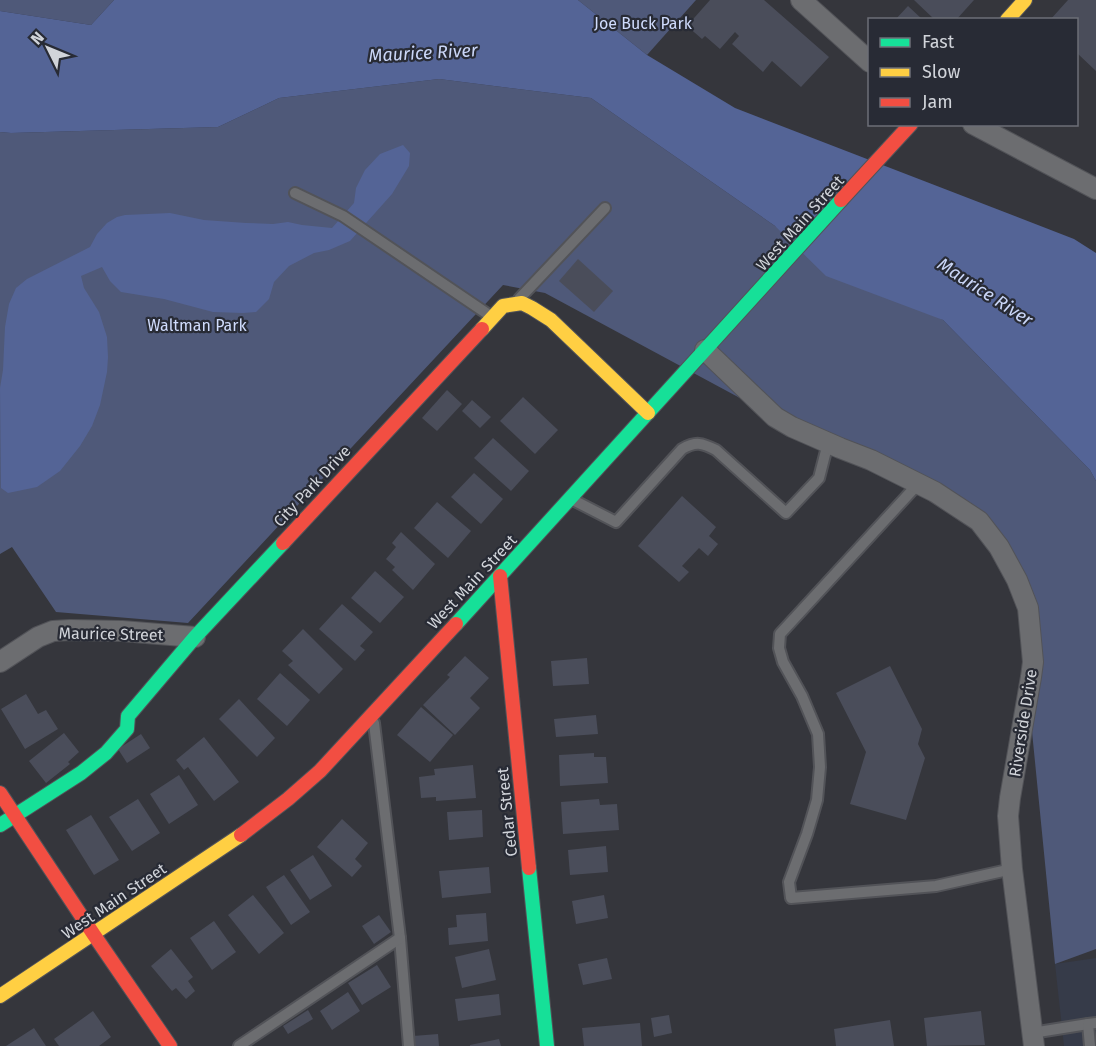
<svg xmlns="http://www.w3.org/2000/svg" width="1096" height="1046" viewBox="0 0 1096 1046" font-family="'Fira Sans',sans-serif">
	<style>
		.built { fill: #363b49 }
		.green { fill: #4f5979 }
		.water { fill: #546496 }
		.building { fill: #4a4d5a }
		.lines { fill: none; stroke-linecap: round; stroke-linejoin: round }
		.lane-casing { stroke: #525358; stroke-width: 14 }
		.street-casing { stroke: #525358; stroke-width: 22 }
		.fast-casing { stroke: #525358; stroke-width: 16 }
		.slow-casing { stroke: #525358; stroke-width: 16 }
		.jam-casing { stroke: #525358; stroke-width: 16 }
		.lane { stroke: #6c6d70; stroke-width: 10 }
		.street { stroke: #6c6d70; stroke-width: 20 }
		.fast { stroke: #16e098; stroke-width: 14 }
		.slow { stroke: #ffcf43; stroke-width: 14 }
		.jam { stroke: #f24e42; stroke-width: 14 }
		.labels { text-anchor: middle; dominant-baseline: central; stroke-width: 4.5; stroke-linejoin: round; paint-order: stroke }
		.park-label { font-size: 16px; fill: #d0dcfd; stroke: #282b35 }
		.street-label { font-size: 16px; fill: #d1d4da; stroke: #282b35 }
		.water-label { font-size: 18px; font-style: italic; fill: #cad6f7; stroke: #282b35 }
	</style>
	<rect width="100%" height="100%" fill="#35363c"/>
	<polygon class="built" points="1096,958 1096,1046 1064,1046 1055,964"/>
	<g class="green">
		<polygon points="0,0 114,0 91,25 0,11"/>
		<polygon points="578,0 696,0 647,55"/>
		<polygon points="439,79 591,98 775,226 943,320 1090,470 1096,481 1096,949 1055,964 1017,580 990,523 775,417 545,293 503,285 188,623 56,612 12,547 0,554 0,132 11,133 218,127 279,98"/>
	</g>
	<g class="water">
		<polygon points="114,0 578,0 647,55 735,108 1074,239 1096,253 1096,481 1090,470 943,320 826,276 775,226 591,98 439,79 279,98 218,127 11,133 0,132 0,11 91,25"/>
		<polygon points="403,145 410,153 409,166 392,194 350,241 329,250 314,253 289,266 274,282 269,299 256,312 243,313 213,312 164,299 121,292 110,281 102,267 81,276 84,288 99,312 107,337 108,357 107,372 100,405 92,426 80,446 60,471 37,487 8,493 1,488 0,388 3,370 5,327 9,304 16,288 27,279 90,247 97,234 107,223 117,217 125,215 170,213 204,220 246,223 273,224 288,222 302,225 332,228 354,203 356,188 365,170 380,154"/>
	</g>
	<g class="building">
		<polygon points="710,0 764,0 829,57 801,87 772,61 763,72 732,44 739,36 735,32 720,49 705,36 702,39 687,26"/>
		<polygon points="914,0 974,0 956,20 935,20"/>
		<polygon points="1068,0 1096,0 1096,71 1077,53 1077,20 1050,20"/>
		<polygon points="908,6 923,20 895,20"/>
		<polygon points="578,259 613,291 594,312 559,281"/>
		<polygon points="447,390 462,404 437,431 422,418"/>
		<polygon points="523,397 558,430 535,454 500,421"/>
		<polygon points="472,400 491,417 480,428 462,411"/>
		<polygon points="493,438 529,471 511,491 474,458"/>
		<polygon points="474,473 503,499 481,524 451,497"/>
		<polygon points="682,496 716,527 709,536 718,544 708,556 699,548 682,566 689,572 679,582 638,546"/>
		<polygon points="437,502 471,531 448,558 414,528"/>
		<polygon points="401,532 435,564 413,590 392,570 395,567 386,559 396,547 392,543"/>
		<polygon points="375,571 404,597 380,623 351,598"/>
		<polygon points="342,604 373,632 360,646 365,650 355,661 319,629"/>
		<polygon points="303,629 343,669 319,694 288,665 293,661 282,651"/>
		<polygon points="465,656 489,678 470,698 480,708 455,735 423,705 450,677 447,675"/>
		<polygon points="587,658 589,684 553,686 551,661"/>
		<polygon points="890,666 922,729 918,744 925,758 906,820 850,804 866,752 836,693"/>
		<polygon points="280,673 310,700 287,726 257,699"/>
		<polygon points="26,694 38,714 46,710 58,729 25,749 1,709"/>
		<polygon points="239,699 275,738 257,757 219,719"/>
		<polygon points="421,707 453,735 430,762 397,735"/>
		<polygon points="596,715 598,734 556,737 554,719"/>
		<polygon points="64,733 79,752 68,762 70,764 46,783 29,761"/>
		<polygon points="141,734 150,748 127,763 118,749"/>
		<polygon points="204,737 239,782 214,801 188,767 184,770 176,760"/>
		<polygon points="594,753 594,757 606,757 608,783 560,786 559,755"/>
		<polygon points="473,765 476,798 436,801 436,797 421,798 419,777 435,775 434,769"/>
		<polygon points="179,775 198,805 169,824 150,794"/>
		<polygon points="138,799 160,833 132,851 109,817"/>
		<polygon points="599,799 600,805 617,804 619,830 563,834 561,802"/>
		<polygon points="482,810 483,837 449,840 447,812"/>
		<polygon points="91,815 119,860 94,875 66,830"/>
		<polygon points="342,819 368,843 355,859 362,866 352,877 317,847"/>
		<polygon points="606,846 608,872 570,875 568,850"/>
		<polygon points="313,855 332,886 310,900 290,870"/>
		<polygon points="489,867 491,893 442,898 439,871"/>
		<polygon points="284,875 310,912 291,925 266,887"/>
		<polygon points="253,895 284,933 259,954 228,915"/>
		<polygon points="604,895 608,918 576,924 572,901"/>
		<polygon points="486,913 488,941 449,945 448,928 457,927 456,915"/>
		<polygon points="379,915 391,932 374,944 362,926"/>
		<polygon points="214,921 236,952 212,970 190,938"/>
		<polygon points="171,949 193,977 188,981 195,991 186,999 176,988 172,991 151,966"/>
		<polygon points="489,949 496,980 462,988 455,957"/>
		<polygon points="607,958 612,979 583,985 578,964"/>
		<polygon points="377,965 391,987 362,1005 348,983"/>
		<polygon points="348,992 360,1011 332,1030 320,1011"/>
		<polygon points="499,994 501,1015 458,1021 455,999"/>
		<polygon points="308,1010 313,1019 288,1034 283,1026"/>
		<polygon points="93,1011 111,1037 99,1046 59,1046 54,1039"/>
		<polygon points="981,1011 985,1045 927,1046 924,1018"/>
		<polygon points="669,1015 672,1033 654,1037 651,1018"/>
		<polygon points="890,1020 894,1046 836,1046 834,1029"/>
		<polygon points="640,1023 642,1046 584,1046 582,1028"/>
		<polygon points="34,1028 46,1046 6,1046"/>
		<polygon points="438,1034 439,1046 414,1046 413,1036"/>
		<polygon points="499,1039 501,1046 470,1046 470,1045"/>
	</g>
	<g class="lines">
		<g class="lane-casing">
			<g id="lane">
				<polyline points="295,193 343,216 492,317"/>
				<polyline points="519,299 605,208"/>
				<polyline points="918,484 780,634 779,648 783,662 802,696 818,734 820,767 817,800 807,834 789,882 791,898 936,886 1012,869"/>
				<path d="M573,500L616,522L682,449C696,441 702,443 716,450L786,513L819,478L828,443"/>
				<polyline points="374,723 400,938 409,1046"/>
				<polyline points="1032,1033 1088,1024"/>
				<polyline points="239,1046 400,938"/>
				<polyline points="1090,1046 1088,1024 1096,1023"/>
			</g>
		</g>
		<g class="street-casing">
			<g id="street">
				<polyline points="801,0 870,62"/>
				<polyline points="973,124 1096,189"/>
				<polyline points="705,350 775,417 792,427 840,448 871,460 935,492 979,521 999,547 1017,580 1028,608 1033,662 1031,677 1010,798 1008,816 1012,869 1034,1046"/>
				<polyline points="0,662 38,637 53,631 70,630 122,631 195,637"/>
			</g>
		</g>
		<g class="fast-casing">
			<g id="fast">
				<polyline points="456,624 841,200"/>
				<polyline points="0,825 81,773 106,753 127,729 128,716 195,637 283,543"/>
				<polyline points="529,868 547,1046"/>
			</g>
		</g>
		<g class="slow-casing">
			<g id="slow">
				<polyline points="1007,20 1025,0"/>
				<polyline points="482,329 503,306 522,303 532,308 551,320 648,413"/>
				<polyline points="0,996 241,835"/>
			</g>
		</g>
		<g class="jam-casing">
			<g id="jam">
				<polyline points="841,200 911,124"/>
				<polyline points="283,543 482,329"/>
				<polyline points="500,576 529,868"/>
				<polyline points="0,793 94,935 170,1046"/>
				<polyline points="241,835 288,799 320,771 456,624"/>
			</g>
		</g>
		<use href="#lane" class="lane"/>
		<use href="#street" class="street"/>
		<use href="#fast" class="fast"/>
		<use href="#slow" class="slow"/>
		<use href="#jam" class="jam"/>
	</g>
	<g class="labels">
		<g class="park-label">
			<text x="643" y="23">Joe Buck Park</text>
			<text x="197" y="325">Waltman Park</text>
		</g>
		<g class="street-label">
			<text transform="translate(800 223) rotate(-48)">West Main Street</text>
			<text transform="translate(312 486) rotate(-47)">City Park Drive</text>
			<text transform="translate(472 582) rotate(-47)">West Main Street</text>
			<text transform="translate(111 634) rotate(1)">Maurice Street</text>
			<text transform="translate(1023 723) rotate(-81)">Riverside Drive</text>
			<text transform="translate(507 812) rotate(-96)">Cedar Street</text>
			<text transform="translate(114 901) rotate(-34)">West Main Street</text>
		</g>
		<g class="water-label">
			<text transform="translate(423 53) rotate(-3)">Maurice River</text>
			<text transform="translate(985 292) rotate(33)">Maurice River</text>
		</g>
	</g>
	<rect x="868" y="18" width="210" height="108" fill="#282b35" stroke="#6c6f77" stroke-width="1.5"/>
	<rect x="880" y="38" width="30" height="9" fill="#16e098" stroke="#6c6f77" stroke-width="1.5"/>
	<text x="922" y="48" font-size="18" fill="#d1d4da">Fast</text>
	<rect x="880" y="68" width="30" height="9" fill="#ffcf43" stroke="#6c6f77" stroke-width="1.5"/>
	<text x="922" y="78" font-size="18" fill="#d1d4da">Slow</text>
	<rect x="880" y="98" width="30" height="9" fill="#f24e42" stroke="#6c6f77" stroke-width="1.5"/>
	<text x="922" y="108" font-size="18" fill="#d1d4da">Jam</text>
	<g transform="translate(48 48) rotate(313)" stroke="#282b35" stroke-width="4.5" paint-order="stroke">
	<path d="M0-4.5L10 22L0 15L-10 22Z" fill="#d1d4da"/>
	<text y="-9" font-size="16" font-weight="bold" text-anchor="middle" fill="#d1d4da">N</text>
	</g>
</svg>
